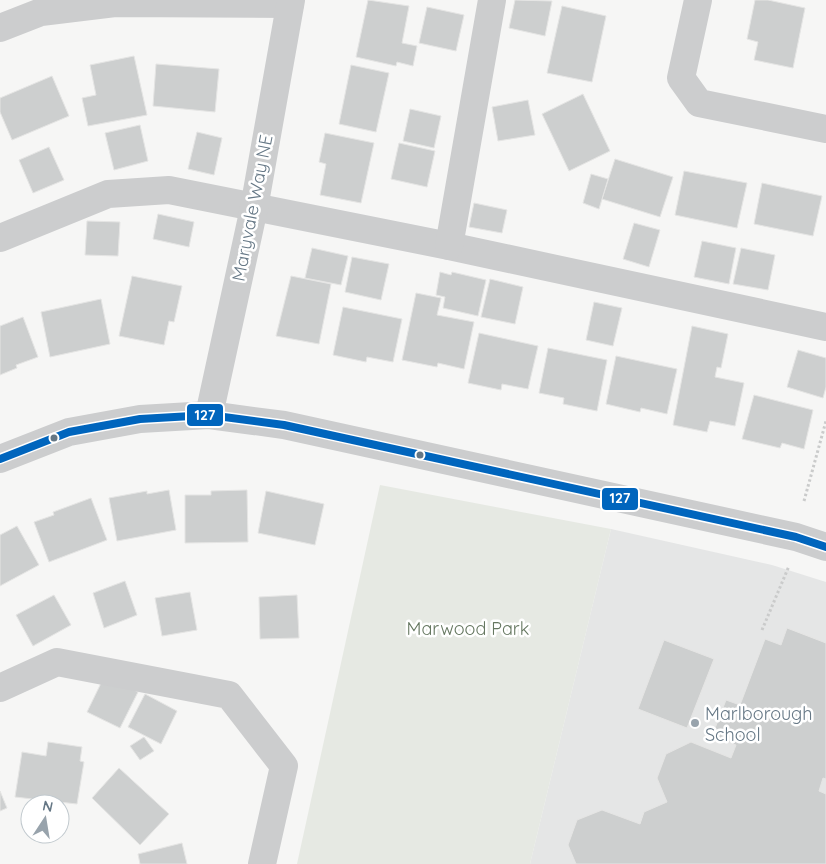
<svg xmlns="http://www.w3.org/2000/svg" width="826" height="864" viewBox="0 0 826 864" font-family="Quicksand,sans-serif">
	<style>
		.built { fill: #e5e6e6 }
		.green { fill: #e6e9e3 }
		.building { fill: #cdcfcf; stroke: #e5e5e4 }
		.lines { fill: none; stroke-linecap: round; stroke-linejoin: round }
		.path { stroke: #cacbcb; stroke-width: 3; stroke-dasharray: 2.5 2.5; stroke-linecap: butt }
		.minor { stroke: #cccdce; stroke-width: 28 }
		.bus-1-casing { stroke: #fff; stroke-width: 11 }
		.bus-1 { stroke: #0065bd; stroke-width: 8 }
		.bus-dot { fill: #657785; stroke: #fff; stroke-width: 2 }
		.poi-dot { fill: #98a3ac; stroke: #fff; stroke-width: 2 }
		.labels { text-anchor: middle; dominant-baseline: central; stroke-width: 5; stroke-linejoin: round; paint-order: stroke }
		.street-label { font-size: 18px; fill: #657785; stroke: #fff }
		.park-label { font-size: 18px; fill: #657760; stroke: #fff }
		.poi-label { font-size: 18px; fill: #657785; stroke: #fff; text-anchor: start }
		.line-badge { stroke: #fff; stroke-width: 2 }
		.badge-label { font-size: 14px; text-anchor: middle; font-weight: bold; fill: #fff }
	</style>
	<rect width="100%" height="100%" fill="#f6f6f5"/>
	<polygon class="built" points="611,529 772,565 826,582 826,864 530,864"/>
	<polygon class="green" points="380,485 611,529 530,864 297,864"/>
	<g class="building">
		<polygon points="368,0 409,6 402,43 417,46 413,66 397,62 396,66 356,57"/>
		<polygon points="515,0 552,1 545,36 509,28"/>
		<polygon points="755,0 768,0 805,8 793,68 754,60 758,42 747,39"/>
		<polygon points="562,6 606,16 592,82 547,73"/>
		<polygon points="427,7 464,15 456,51 419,43"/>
		<polygon points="134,56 147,115 88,126 82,98 96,95 90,65"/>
		<polygon points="156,64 219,69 215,112 153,106"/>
		<polygon points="351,65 389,73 376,132 339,124"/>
		<polygon points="52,76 69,116 12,140 0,112 0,98"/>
		<polygon points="583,94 610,151 569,171 542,114"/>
		<polygon points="528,100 535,135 498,141 492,107"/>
		<polygon points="410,109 441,116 434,148 403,141"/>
		<polygon points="140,125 148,161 114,170 105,133"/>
		<polygon points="197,132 222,138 214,175 188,169"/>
		<polygon points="325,133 374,143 361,203 320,195 326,164 319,162"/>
		<polygon points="399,143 435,151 427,187 391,179"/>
		<polygon points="49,147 64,180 33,193 19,160"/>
		<polygon points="615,159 673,177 660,217 602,199"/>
		<polygon points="684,171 747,183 737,228 675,215"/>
		<polygon points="591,174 608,179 599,209 583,203"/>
		<polygon points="762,183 822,196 813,236 754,224"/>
		<polygon points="474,203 507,210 502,233 469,227"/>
		<polygon points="158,214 194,222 189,247 153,239"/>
		<polygon points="87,221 120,222 118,256 85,255"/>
		<polygon points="634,223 660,230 649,267 623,259"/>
		<polygon points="702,241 736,248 729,284 694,277"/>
		<polygon points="312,248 348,256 341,285 305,278"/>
		<polygon points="741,248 775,255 768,290 733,284"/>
		<polygon points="352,257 389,264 381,300 345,292"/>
		<polygon points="440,272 451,275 452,272 486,280 478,316 443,308 445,297 436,295"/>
		<polygon points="132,276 182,286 174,322 169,321 164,345 119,336"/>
		<polygon points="291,276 331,284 319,344 276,336"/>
		<polygon points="490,279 523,287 515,324 481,317"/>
		<polygon points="416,293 441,298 437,315 474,322 464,369 438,363 437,367 402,360"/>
		<polygon points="101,299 110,344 50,357 41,312"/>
		<polygon points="594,302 622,308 613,346 586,340"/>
		<polygon points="343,307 402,319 393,362 367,357 366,362 333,355"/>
		<polygon points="23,317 38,357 16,365 17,368 0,375 0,326"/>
		<polygon points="692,326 728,334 721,368 717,367 715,377 744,383 735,426 710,421 707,432 673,425"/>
		<polygon points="479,333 538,346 528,389 502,384 501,390 468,383"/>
		<polygon points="548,348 607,360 597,411 563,404 564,398 539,393"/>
		<polygon points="798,350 826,358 826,387 823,398 787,387"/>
		<polygon points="616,356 677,369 667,414 641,408 640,412 606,404"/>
		<polygon points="754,395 813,410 804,449 782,443 780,448 742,439"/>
		<polygon points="169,490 176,530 117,541 109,498 147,491 147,494"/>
		<polygon points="247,490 248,542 185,543 185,495 211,495 211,491"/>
		<polygon points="266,491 324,504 315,545 258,533"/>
		<polygon points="91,498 107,540 49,562 34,522 54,515 53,512"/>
		<polygon points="17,526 39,565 0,586 0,535"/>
		<polygon points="125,581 137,615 104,628 93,593"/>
		<polygon points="190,592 197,630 162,636 155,598"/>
		<polygon points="54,595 71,625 33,646 16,615"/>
		<polygon points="297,595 299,638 260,639 259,597"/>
		<polygon points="787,628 826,643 826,779 823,778 819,791 826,794 826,864 576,864 568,845 577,820 602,810 640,824 644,812 667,802 657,778 666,754 691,742 731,758 736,745 712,736 726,700 740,705 765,639 781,645"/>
		<polygon points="664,640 714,659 687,728 638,709"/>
		<polygon points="105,675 138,692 120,728 87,712"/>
		<polygon points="145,694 177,711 161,744 128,727"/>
		<polygon points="144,737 154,751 140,760 130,746"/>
		<polygon points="48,742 82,747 80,761 84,762 77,804 15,797 22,752 46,756"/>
		<polygon points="119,768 169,814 140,845 92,798"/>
		<polygon points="0,791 7,808 0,811"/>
		<polygon points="182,843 187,864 140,864 138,854"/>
	</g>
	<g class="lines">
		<g class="path">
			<polyline points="804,501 826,421"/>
			<polyline points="762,630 789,566"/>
		</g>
		<g class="minor">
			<polyline points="698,0 681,78 699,103 826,129"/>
			<polyline points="0,28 41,12 115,3 290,4"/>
			<polyline points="0,238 108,194 169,190 449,246 826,327"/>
			<polyline points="449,246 492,0"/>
			<polyline points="209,415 254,208 291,0"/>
			<polyline points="0,459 69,432 140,419 209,415 284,425 796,537 826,547"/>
			<polyline points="0,688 57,662 229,695 284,766 262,864"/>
		</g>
		<g class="bus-1-casing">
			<polyline id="bus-1" points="0,459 69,432 140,419 209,415 284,425 796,537 826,547"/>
		</g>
		<use href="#bus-1" class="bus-1"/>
	</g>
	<g class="bus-dot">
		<circle cx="54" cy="438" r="4.5"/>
		<circle cx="420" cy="455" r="4.5"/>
	</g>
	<circle class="poi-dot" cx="695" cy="723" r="5"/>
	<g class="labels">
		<g class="street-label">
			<text transform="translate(252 208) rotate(-79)">Maryvale Way NE</text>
		</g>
		<g class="park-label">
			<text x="468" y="628">Marwood Park</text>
		</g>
		<g class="poi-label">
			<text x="705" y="713">Marlborough<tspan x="705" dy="21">School</tspan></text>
		</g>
	</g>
	<g class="line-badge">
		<rect x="186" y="403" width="38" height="24" rx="5" fill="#0065bd"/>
		<rect x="601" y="487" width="38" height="24" rx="5" fill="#0065bd"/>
	</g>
	<g class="badge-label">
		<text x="205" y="420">127</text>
		<text x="620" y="503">127</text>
	</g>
	<g transform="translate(45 819) rotate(12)"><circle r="24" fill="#ffffff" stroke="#c1c9ce"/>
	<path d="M0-4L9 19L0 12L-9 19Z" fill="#98a3ac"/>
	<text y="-8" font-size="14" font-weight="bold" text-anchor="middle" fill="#657785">N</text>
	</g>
</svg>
